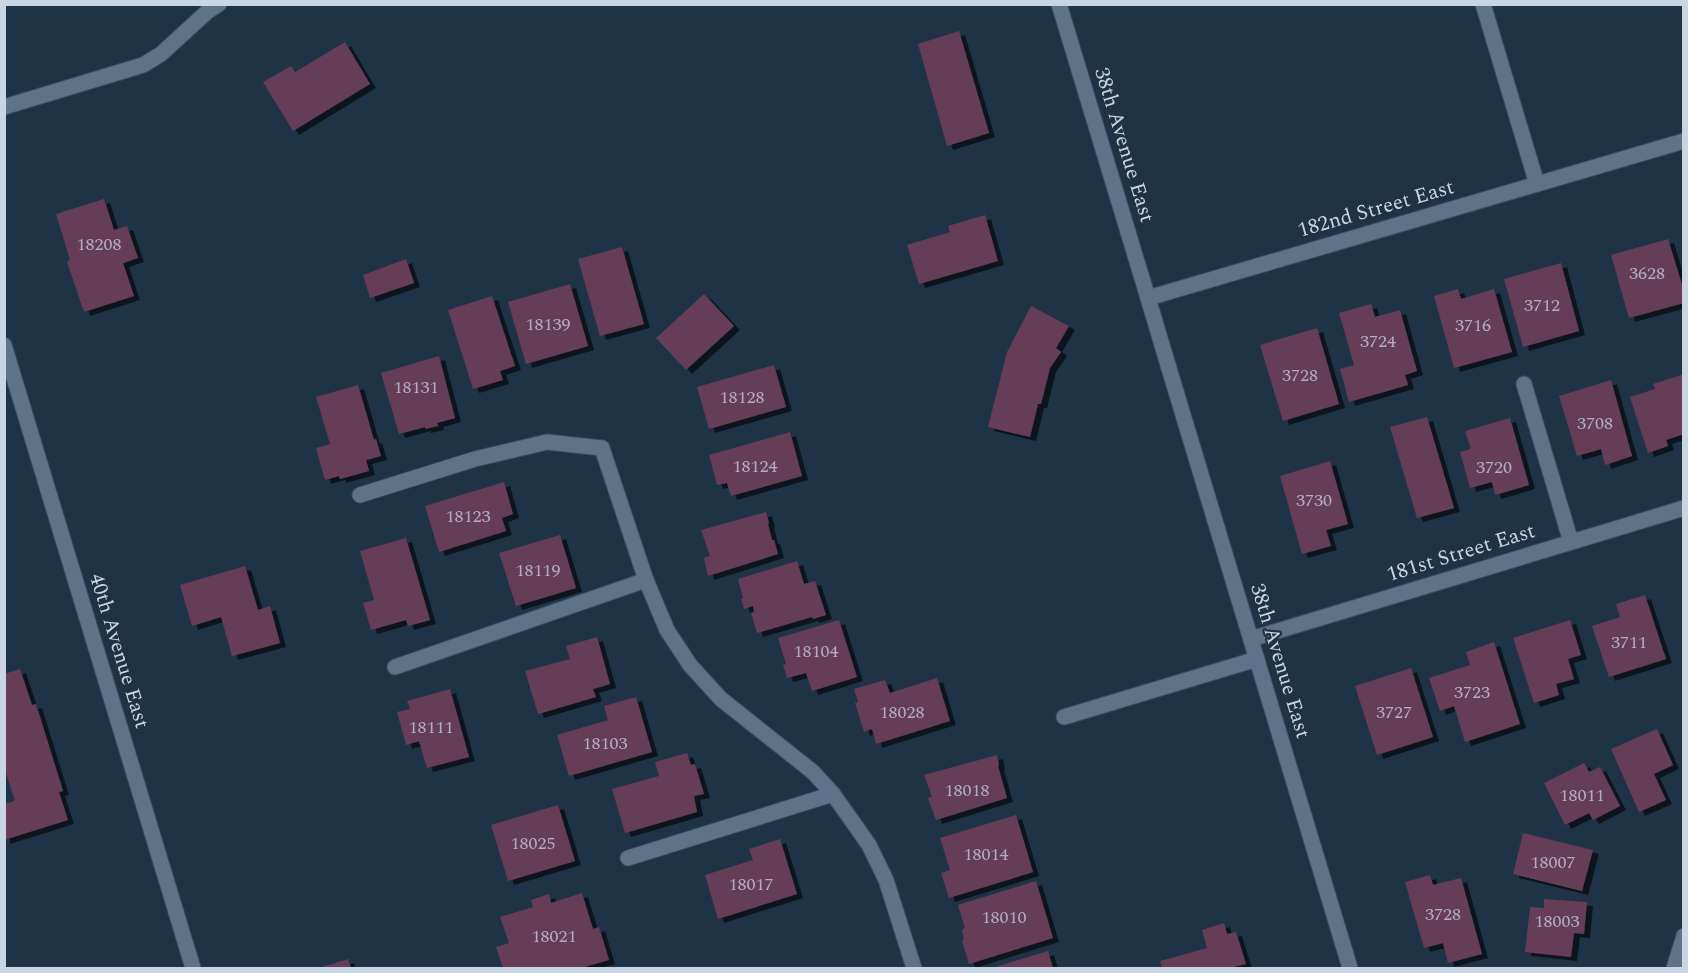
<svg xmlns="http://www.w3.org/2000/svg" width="1688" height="973" viewBox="0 0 1688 973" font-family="Spectral,serif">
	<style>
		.building { fill: #663c57; filter: url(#shadow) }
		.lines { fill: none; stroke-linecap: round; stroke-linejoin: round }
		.service-casing { stroke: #3d4e5f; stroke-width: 17 }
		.minor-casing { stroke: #3d4e5f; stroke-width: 17 }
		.tertiary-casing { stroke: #3d4e5f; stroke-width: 17 }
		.service { stroke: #5d7389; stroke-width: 15 }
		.minor { stroke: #5d7389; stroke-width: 15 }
		.tertiary { stroke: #5d7389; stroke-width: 15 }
		.labels { text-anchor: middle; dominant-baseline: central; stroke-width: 4.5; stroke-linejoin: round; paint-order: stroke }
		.number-label { font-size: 18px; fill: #b0afbf }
		.street-label { font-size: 21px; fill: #c9d5e2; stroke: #1f3346 }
	</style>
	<defs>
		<filter id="shadow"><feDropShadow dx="6" dy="4" stdDeviation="0" flood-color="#0009"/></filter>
	</defs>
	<rect width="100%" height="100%" fill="#1f3346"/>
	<g class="building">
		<polygon points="959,31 989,133 947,146 918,44"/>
		<polygon points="345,42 370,84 293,131 263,82 291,66 295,72"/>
		<polygon points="104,199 114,230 127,226 138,258 123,263 134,296 84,312 67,262 70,260 56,214"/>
		<polygon points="985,215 998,261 919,284 907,245 950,232 948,226"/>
		<polygon points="1668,239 1684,291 1684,303 1629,318 1611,255"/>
		<polygon points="622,247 644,324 600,336 578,259"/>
		<polygon points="406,259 414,283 370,298 363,275"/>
		<polygon points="1561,263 1579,331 1523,347 1504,279"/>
		<polygon points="570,284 588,346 526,364 508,302"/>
		<polygon points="1458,289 1461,299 1494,289 1512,352 1454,368 1434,296"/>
		<polygon points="704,294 734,326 686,370 656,338"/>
		<polygon points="492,296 515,366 500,371 503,380 473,389 448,310"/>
		<polygon points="1371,304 1375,317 1400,310 1417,371 1405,375 1408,385 1349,402 1340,369 1354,365 1339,313"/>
		<polygon points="1031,306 1069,326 1056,348 1061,352 1050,368 1041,404 1038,404 1030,437 988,427 1007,352"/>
		<polygon points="1317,328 1339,404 1283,421 1260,345"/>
		<polygon points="439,356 455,418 437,423 438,426 425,429 425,427 399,434 381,373"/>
		<polygon points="774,365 786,407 709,429 697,387"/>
		<polygon points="1684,374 1684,434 1666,440 1668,446 1648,453 1630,397 1655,389 1653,384"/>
		<polygon points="1611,380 1632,456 1605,465 1601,449 1577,456 1559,396"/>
		<polygon points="358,385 374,440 376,439 381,456 366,460 369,471 340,479 339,476 325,480 316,448 330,444 316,397"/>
		<polygon points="1427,417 1454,508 1417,518 1390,427"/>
		<polygon points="1510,418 1529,485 1495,495 1492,482 1470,488 1460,452 1471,449 1465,431"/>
		<polygon points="790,432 802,476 731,496 727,483 717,485 709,455"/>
		<polygon points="1330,461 1348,524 1326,530 1331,546 1302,554 1280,476"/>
		<polygon points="504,482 513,514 502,518 506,531 439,552 425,506"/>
		<polygon points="766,512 769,523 768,524 772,540 774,540 778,554 708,576 704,558 710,556 701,530"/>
		<polygon points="560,535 576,588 516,606 499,553"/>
		<polygon points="406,538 430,620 408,626 406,620 371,630 363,603 374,600 360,551"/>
		<polygon points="797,561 804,584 815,581 826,615 813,619 812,617 757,633 751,613 754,612 753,606 744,609 741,599 743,598 738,579"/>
		<polygon points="245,566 258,610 270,606 280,643 232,656 221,617 192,626 180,585"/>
		<polygon points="1645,595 1666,659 1609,677 1592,626 1620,617 1616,604"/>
		<polygon points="839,620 857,677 812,691 806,673 787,678 783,665 786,664 778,638"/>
		<polygon points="1570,620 1581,655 1568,659 1574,679 1556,684 1559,695 1534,703 1513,638"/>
		<polygon points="597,637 610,684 593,689 596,697 538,714 525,671 570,659 566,646"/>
		<polygon points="1494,642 1520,724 1465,742 1454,706 1440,711 1429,678 1470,665 1466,652"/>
		<polygon points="1411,668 1433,737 1377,755 1355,686"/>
		<polygon points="20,669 32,705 36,704 63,791 59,792 68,820 4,840 4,804 15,801 4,767 4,674"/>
		<polygon points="937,678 950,721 876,744 872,729 864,732 855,703 858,702 854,689 885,680 890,693"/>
		<polygon points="450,689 469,757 427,768 419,741 406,745 397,712 410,709 407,701"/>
		<polygon points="636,697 652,752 569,776 557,735 608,720 604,706"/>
		<polygon points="1657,729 1673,765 1654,774 1666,800 1639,812 1611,749"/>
		<polygon points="687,753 691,765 695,764 704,794 694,796 697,812 625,833 612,789 659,776 655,762"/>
		<polygon points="997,755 999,765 998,766 1007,798 936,820 928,798 932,797 924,775"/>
		<polygon points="1584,763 1589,772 1600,767 1620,806 1593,820 1589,813 1565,825 1544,783"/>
		<polygon points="558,805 575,861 508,881 491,825"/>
		<polygon points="1016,815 1033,872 949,898 941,873 950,870 940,838"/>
		<polygon points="1523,833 1593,850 1582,891 1513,874"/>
		<polygon points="780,839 797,894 718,919 705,875 753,860 749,849"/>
		<polygon points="1430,875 1433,885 1461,878 1482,954 1448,963 1443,943 1424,948 1405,882"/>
		<polygon points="1036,881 1053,938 969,964 962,941 964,939 962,930 965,928 958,905"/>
		<polygon points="582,893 593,929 599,927 609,960 581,968 503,968 496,947 509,943 500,917 533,907 531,900 549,894 551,903"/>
		<polygon points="1544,899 1587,902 1584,934 1574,933 1571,957 1525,952 1530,907 1544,908"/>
		<polygon points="1224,923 1227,934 1236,932 1246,964 1233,967 1234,968 1162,968 1160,961 1207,948 1202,930"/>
		<polygon points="1048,951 1053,968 992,968"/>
		<polygon points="348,959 351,968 319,968"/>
	</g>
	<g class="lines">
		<g class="service-casing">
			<g id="service">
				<polyline points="1524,384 1571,542"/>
				<polyline points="360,495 475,459 547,442 602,448"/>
				<polyline points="395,667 646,580"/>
				<polyline points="628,858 833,794"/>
			</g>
		</g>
		<g class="minor-casing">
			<g id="minor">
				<polyline points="1483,4 1537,184"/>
				<polyline points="4,107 143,65 161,54 208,11 219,4"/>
				<polyline points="4,345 193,968"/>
				<polyline points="1168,365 1148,298 1684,141"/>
				<polyline points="602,448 646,580 667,630 690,665 721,699 813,772 833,794 869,845 886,880 914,968"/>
				<polyline points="1251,639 1684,508"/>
				<polyline points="1064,717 1257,659"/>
				<polyline points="1674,968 1684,936"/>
			</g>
		</g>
		<g class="tertiary-casing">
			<g id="tertiary">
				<polyline points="1059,4 1148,298"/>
				<polyline points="1168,365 1350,968"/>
			</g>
		</g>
		<use href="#service" class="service"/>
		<use href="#minor" class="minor"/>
		<use href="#tertiary" class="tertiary"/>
	</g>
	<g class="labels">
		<g class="number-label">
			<text x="99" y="244">18208</text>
			<text x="1647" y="273">3628</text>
			<text x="1542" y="305">3712</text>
			<text x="548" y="324">18139</text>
			<text x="1473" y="325">3716</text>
			<text x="1378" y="341">3724</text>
			<text x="1300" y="375">3728</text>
			<text x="416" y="387">18131</text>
			<text x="742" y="397">18128</text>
			<text x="1595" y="423">3708</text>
			<text x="755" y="466">18124</text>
			<text x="1494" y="467">3720</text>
			<text x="1314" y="500">3730</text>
			<text x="468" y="516">18123</text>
			<text x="538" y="570">18119</text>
			<text x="1629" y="642">3711</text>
			<text x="816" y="651">18104</text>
			<text x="1472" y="692">3723</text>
			<text x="902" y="712">18028</text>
			<text x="1394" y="712">3727</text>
			<text x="431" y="727">18111</text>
			<text x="605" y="743">18103</text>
			<text x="967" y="790">18018</text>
			<text x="1582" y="795">18011</text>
			<text x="533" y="843">18025</text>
			<text x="986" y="854">18014</text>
			<text x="1553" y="862">18007</text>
			<text x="751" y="884">18017</text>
			<text x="1443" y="914">3728</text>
			<text x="1004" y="917">18010</text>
			<text x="1557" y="921">18003</text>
			<text x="554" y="936">18021</text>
		</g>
		<g class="street-label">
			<text transform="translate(1124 145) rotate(73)">38th Avenue East</text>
			<text transform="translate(1376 209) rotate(-16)">182nd Street East</text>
			<text transform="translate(1461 553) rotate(-17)">181st Street East</text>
			<text transform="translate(119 651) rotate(73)">40th Avenue East</text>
			<text transform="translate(1280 661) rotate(73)">38th Avenue East</text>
		</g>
	</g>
	<rect width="1688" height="973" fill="none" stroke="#c9d5e2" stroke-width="12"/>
</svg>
